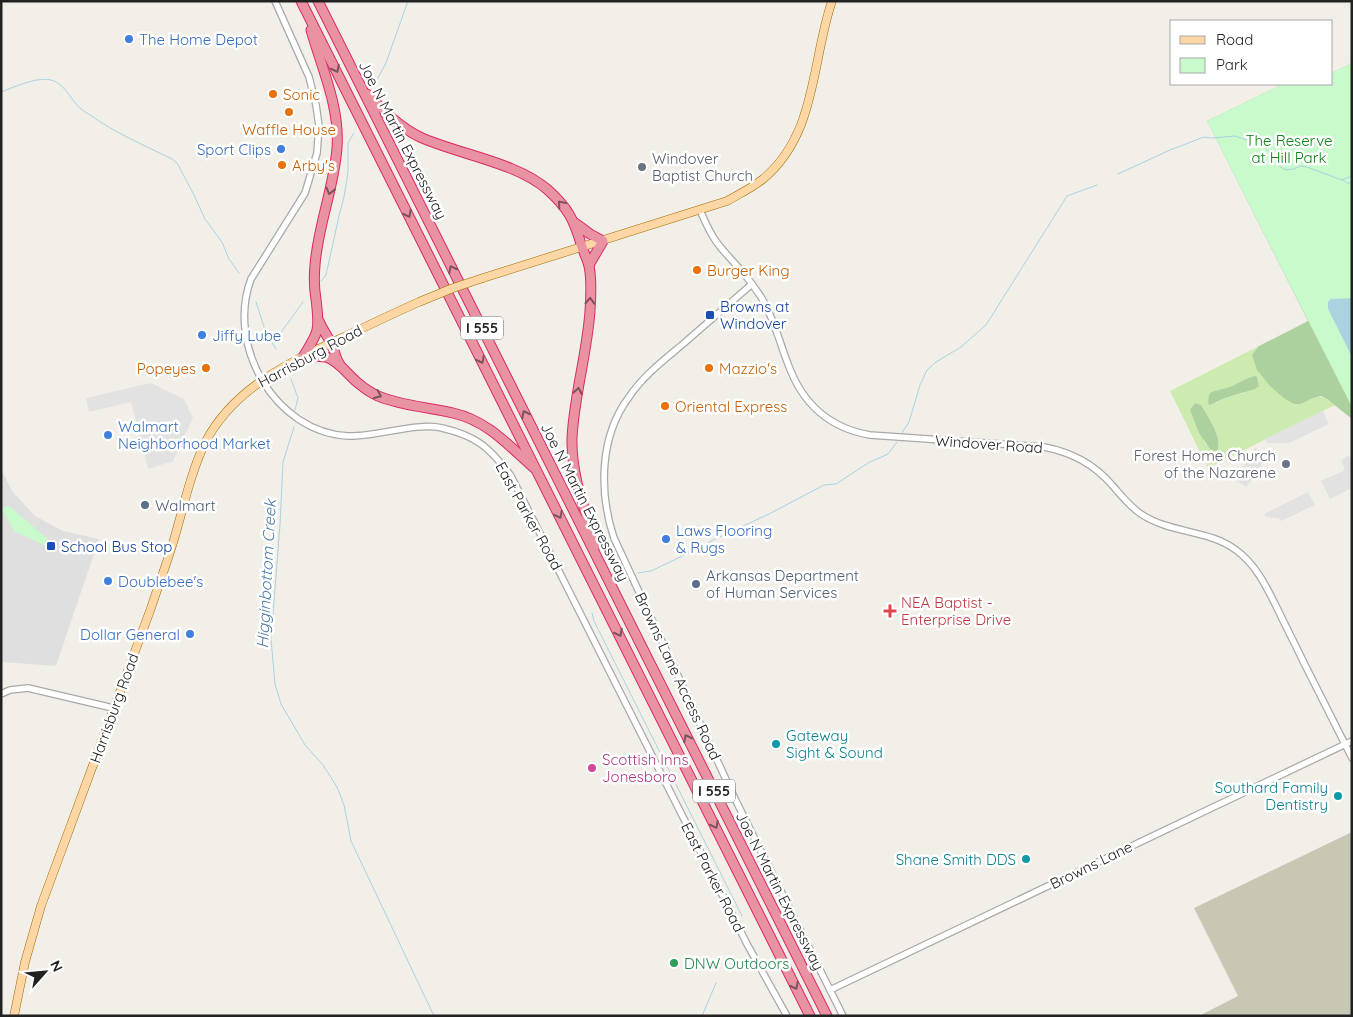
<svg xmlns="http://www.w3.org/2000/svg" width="1353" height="1017" viewBox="0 0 1353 1017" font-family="Quicksand,sans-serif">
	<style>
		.residential { fill: #e0dfdf }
		.construction { fill: #c7c7b4 }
		.grass { fill: #cdebb0; fill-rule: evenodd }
		.forest { fill: #add19e }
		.park { fill: #c8facc }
		.parking { fill: #e2e2e2 }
		.water { fill: #aad3df }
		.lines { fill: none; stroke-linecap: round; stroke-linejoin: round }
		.stream { stroke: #aad3df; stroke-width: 1 }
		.minor-casing { stroke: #a9a9a9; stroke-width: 8 }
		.major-casing { stroke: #a06b00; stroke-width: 9 }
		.highway-casing { stroke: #dc2a67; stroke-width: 11 }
		.minor { stroke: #fff; stroke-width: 5.5 }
		.major { stroke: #fcd6a4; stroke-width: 8 }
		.highway { stroke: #e892a2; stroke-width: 9 }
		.major-bridge-casing { stroke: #a06b00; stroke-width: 9; stroke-linecap: butt }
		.major-bridge { stroke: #fcd6a4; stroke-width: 8 }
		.oneway { stroke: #7b545c }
		.shop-dot { fill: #3f7fe0; stroke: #fff; stroke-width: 2 }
		.food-dot { fill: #e8710a; stroke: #fff; stroke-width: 2 }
		.worship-dot { fill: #6b7280; stroke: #fff; stroke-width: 2 }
		.transit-dot { fill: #1a4fb4; stroke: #fff; stroke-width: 2 }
		.service-dot { fill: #5c6f8a; stroke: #fff; stroke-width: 2 }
		.health-dot { fill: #e0444e; stroke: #fff; stroke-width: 2 }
		.culture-dot { fill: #0f9aa8; stroke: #fff; stroke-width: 2 }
		.hotel-dot { fill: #d1479c; stroke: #fff; stroke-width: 2 }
		.leisure-dot { fill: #2e9e5b; stroke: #fff; stroke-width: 2 }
		.labels { text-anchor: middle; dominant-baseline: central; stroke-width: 5; stroke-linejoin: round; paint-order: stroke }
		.shield { fill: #fff; stroke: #646464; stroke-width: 1 }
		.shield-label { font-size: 14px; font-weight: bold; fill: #222 }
		.shop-label { font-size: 15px; fill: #366cbe; stroke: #fff; text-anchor: start }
		.food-label { font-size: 15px; fill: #c56008; stroke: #fff; text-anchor: start }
		.street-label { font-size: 15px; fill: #222; stroke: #fff }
		.park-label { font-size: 15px; fill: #0c8416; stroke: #fff }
		.worship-label { font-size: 15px; fill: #5b616d; stroke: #fff; text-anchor: start }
		.transit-label { font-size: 15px; fill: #164399; stroke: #fff; text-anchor: start }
		.service-label { font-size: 15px; fill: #4e5e75; stroke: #fff; text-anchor: start }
		.health-label { font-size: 15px; fill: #be3a42; stroke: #fff; text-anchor: start }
		.culture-label { font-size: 15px; fill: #0d838f; stroke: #fff; text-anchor: end }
		.hotel-label { font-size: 15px; fill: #b23c85; stroke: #fff; text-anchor: start }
		.leisure-label { font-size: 15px; fill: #27864d; stroke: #fff; text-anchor: start }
		.water-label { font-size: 16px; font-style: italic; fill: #4a7aab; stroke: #fff }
	</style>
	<rect width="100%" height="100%" fill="#f2efe9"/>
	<polygon class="residential" points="1,469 12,491 35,516 63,531 99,539 56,666 1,662"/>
	<polygon class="construction" points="1352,832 1352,1016 1199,1016 1238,996 1194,908"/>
	<path class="grass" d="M1259,346L1252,356L1301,404C1317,396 1319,393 1335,405L1208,468L1170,391ZM1246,379L1244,393L1225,398L1216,403L1211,392L1230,387ZM1201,405C1207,416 1222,436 1218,449L1206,445L1190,410Z"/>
	<g class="forest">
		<polygon points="1352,63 1352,419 1327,399 1321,396 1313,398 1301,404 1294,404 1285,399 1270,386 1257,370 1252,355 1259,346 1308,321 1207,121 1283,84 1332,84 1332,73"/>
		<polygon points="1255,376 1257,377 1259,386 1255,389 1225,398 1210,405 1208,403 1209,395 1211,392 1230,387 1246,379"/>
		<path d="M1195,403L1201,405C1207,415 1222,437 1218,449L1214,451L1210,449L1199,433L1190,410Z"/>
	</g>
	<g class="park">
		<polygon points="1352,63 1352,407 1207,121 1283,84 1332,84 1332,73"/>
		<polygon points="8,505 51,542 48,547 14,531 2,509"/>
	</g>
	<g class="parking">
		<polygon points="151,383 184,399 193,418 173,461 148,469 131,402 89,412 86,398"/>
		<polygon points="1323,411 1329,424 1289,443 1267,443 1265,439"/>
		<polygon points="1255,448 1259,450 1261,466 1246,487 1234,479"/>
		<polygon points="1348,456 1352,459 1352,488 1330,499 1321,481 1345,470 1341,460"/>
		<polygon points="1308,492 1315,505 1281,521 1279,518 1266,517 1264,514"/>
	</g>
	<polygon class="water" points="1352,298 1352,357 1328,309 1328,302 1331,299"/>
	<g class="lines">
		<g class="stream">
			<polyline points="373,87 386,63 408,1"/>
			<path d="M1,92C15,87 39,75 54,81C66,86 71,100 80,108C83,111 87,113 90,115C115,133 144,145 172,159L177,163L193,193L205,219L222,242L229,259L239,273"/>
			<polyline points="1118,174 1170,150 1204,137 1212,138 1235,136 1264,146 1279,166 1286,170 1294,169 1300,166 1307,167 1342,180 1352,176"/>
			<polyline points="1343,180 1347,183 1352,183"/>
			<polyline points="321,281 326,275 339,216 344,197 348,172 348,143 354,133"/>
			<polyline points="256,302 266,333 276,349"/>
			<polyline points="274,342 303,302"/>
			<polyline points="291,379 298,398 295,410"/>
			<polyline points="294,427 283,462 280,525 271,639 275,684 281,704 305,745 323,765 337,787 344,805 351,841 434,1016"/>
			<polyline points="902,433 909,422 920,385 927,370 936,362 961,347 986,325 1067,196 1097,185"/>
			<polyline points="638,573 651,571 699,548 713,540 769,514 824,485 836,484 868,463 888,454 897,442"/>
			<polyline points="592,613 594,621 742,916"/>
			<polyline points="702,1016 716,983"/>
		</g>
		<g class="minor-casing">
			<g id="minor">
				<path d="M275,1L309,77L316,105L319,126L317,153L305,193L251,279C226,346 275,432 348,436C377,437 415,422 442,428C477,436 490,448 511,476L747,944L787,1016"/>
				<path d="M700,210C705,222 710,234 718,244C724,252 731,259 738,267C747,276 754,287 761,297C774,318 779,341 788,364C802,403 829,428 870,435L1044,447C1071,452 1094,464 1112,485C1122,496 1129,506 1141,514C1171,534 1208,529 1236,550C1257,565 1268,590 1279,612C1287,629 1296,646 1304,663C1320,695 1336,726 1352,758"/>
				<path d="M752,284C729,304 706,324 683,344C664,360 643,376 629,397C599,437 599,493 614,538L736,801L843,1016"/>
				<polyline points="1,694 10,690 28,688 113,708"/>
				<polyline points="830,990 1352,741"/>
			</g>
		</g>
		<g class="major-casing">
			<g id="major">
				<path d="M483,278L727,201C739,194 752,188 763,179C817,134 811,63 832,1"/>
				<path d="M14,1016L25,962L41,906L151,608C159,584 168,560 175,536C184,505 191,472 205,443C233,388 290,362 344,337C369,325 394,313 419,302"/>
			</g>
		</g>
		<g class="highway-casing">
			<g id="highway">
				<polyline points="301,1 810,1016"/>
				<polyline points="318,1 827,1016"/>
				<path d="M367,94C383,110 399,127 420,137C460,155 516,162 548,190C568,208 574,220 581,244C583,251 587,258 589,266C592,280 591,296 590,311C587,354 574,396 572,438C571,475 585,510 596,545"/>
				<polyline points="575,223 590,234 603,241 589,265"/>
				<path d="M319,321C322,329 327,335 331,343C335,350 335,358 340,365"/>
				<path d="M303,357C308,348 315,339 317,330C319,320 317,309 316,299C314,288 314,276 315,265C318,225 334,188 337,148C340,107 322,69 311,30"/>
				<path d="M303,357C310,357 319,356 326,357C339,361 348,375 358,383C364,388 371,393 378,396C402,406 428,407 453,413C488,421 508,445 534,468"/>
			</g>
		</g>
		<use href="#minor" class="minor"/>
		<use href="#major" class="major"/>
		<use href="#highway" class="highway"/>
		<g class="major-bridge-casing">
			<polyline id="major-bridge" points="419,302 453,288 483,278"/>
		</g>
		<use href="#major-bridge" class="major-bridge"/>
	</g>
	<defs><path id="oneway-chevron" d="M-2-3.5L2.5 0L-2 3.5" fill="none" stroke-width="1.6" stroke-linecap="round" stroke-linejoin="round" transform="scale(1.25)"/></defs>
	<g class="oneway">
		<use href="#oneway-chevron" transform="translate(336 69) rotate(63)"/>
		<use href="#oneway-chevron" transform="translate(330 191) rotate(104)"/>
		<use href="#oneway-chevron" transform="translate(561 204) rotate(-131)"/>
		<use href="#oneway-chevron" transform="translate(408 214) rotate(63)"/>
		<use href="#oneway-chevron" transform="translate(452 269) rotate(-117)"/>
		<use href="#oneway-chevron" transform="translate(590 301) rotate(-88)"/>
		<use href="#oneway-chevron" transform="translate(481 360) rotate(63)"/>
		<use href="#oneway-chevron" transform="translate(578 391) rotate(-80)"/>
		<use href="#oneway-chevron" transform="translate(378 395) rotate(24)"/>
		<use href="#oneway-chevron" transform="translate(525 414) rotate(-117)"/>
		<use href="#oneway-chevron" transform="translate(559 515) rotate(63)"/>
		<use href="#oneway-chevron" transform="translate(619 633) rotate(63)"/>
		<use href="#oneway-chevron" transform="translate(687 738) rotate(-117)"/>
		<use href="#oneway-chevron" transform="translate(715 825) rotate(63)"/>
		<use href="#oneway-chevron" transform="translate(795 986) rotate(63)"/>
	</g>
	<g class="shop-dot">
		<circle cx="129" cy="39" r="5"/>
		<circle cx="281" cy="149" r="5"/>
		<circle cx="202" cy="335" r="5"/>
		<circle cx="108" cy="435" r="5"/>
		<circle cx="666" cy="539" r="5"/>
		<circle cx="108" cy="581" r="5"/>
		<circle cx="190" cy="634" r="5"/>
	</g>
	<g class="food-dot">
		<circle cx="273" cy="94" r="5"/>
		<circle cx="289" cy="112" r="5"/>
		<circle cx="282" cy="165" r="5"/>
		<circle cx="697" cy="270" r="5"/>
		<circle cx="206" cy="368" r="5"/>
		<circle cx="709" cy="368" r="5"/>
		<circle cx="665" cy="406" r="5"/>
	</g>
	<g class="worship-dot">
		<circle cx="642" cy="167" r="5"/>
		<circle cx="1286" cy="464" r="5"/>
	</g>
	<g class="transit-dot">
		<rect x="705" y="310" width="10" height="10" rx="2.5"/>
		<rect x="46" y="541" width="10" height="10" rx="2.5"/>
	</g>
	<g class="service-dot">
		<circle cx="145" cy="505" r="5"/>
		<circle cx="696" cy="584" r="5"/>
	</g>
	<path class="health-dot" d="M887.5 603.5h5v5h5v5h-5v5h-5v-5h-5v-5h5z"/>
	<g class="culture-dot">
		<circle cx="776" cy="744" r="5"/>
		<circle cx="1338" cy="796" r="5"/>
		<circle cx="1026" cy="859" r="5"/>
	</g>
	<circle class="hotel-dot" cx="592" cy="768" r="5"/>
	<circle class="leisure-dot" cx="674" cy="963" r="5"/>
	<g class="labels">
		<g class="shield">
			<rect x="461" y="316.5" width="42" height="23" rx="4"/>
			<rect x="693" y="779.5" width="42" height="23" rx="4"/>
		</g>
		<g class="shield-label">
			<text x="482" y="328">I 555</text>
			<text x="714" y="791">I 555</text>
		</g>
		<g class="shop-label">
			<text x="139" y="39">The Home Depot</text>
			<text x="271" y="149" text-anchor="end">Sport Clips</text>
			<text x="212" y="335">Jiffy Lube</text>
			<text x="118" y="426">Walmart<tspan x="118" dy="17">Neighborhood Market</tspan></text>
			<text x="676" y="530">Laws Flooring<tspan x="676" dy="17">&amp; Rugs</tspan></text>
			<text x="118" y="581">Doublebee's</text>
			<text x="180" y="634" text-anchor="end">Dollar General</text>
		</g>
		<g class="food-label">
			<text x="283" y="94">Sonic</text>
			<text x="289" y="129" text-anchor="middle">Waffle House</text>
			<text x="292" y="165">Arby's</text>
			<text x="707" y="270">Burger King</text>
			<text x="196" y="368" text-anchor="end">Popeyes</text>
			<text x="719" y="368">Mazzio's</text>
			<text x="675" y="406">Oriental Express</text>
		</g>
		<g class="street-label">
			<text transform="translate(403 140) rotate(63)">Joe N Martin Expressway</text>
			<text transform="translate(310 356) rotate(-28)">Harrisburg Road</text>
			<text transform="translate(989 444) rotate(4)">Windover Road</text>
			<text transform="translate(585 502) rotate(63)">Joe N Martin Expressway</text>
			<text transform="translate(529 516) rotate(61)">East Parker Road</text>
			<text transform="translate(678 676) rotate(65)">Browns Lane Access Road</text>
			<text transform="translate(114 708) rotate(-70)">Harrisburg Road</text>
			<text transform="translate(1091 865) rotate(-26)">Browns Lane</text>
			<text transform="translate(713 877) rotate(63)">East Parker Road</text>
			<text transform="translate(780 891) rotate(63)">Joe N Martin Expressway</text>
		</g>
		<g class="park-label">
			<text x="1289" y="140">The Reserve<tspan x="1289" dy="17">at Hill Park</tspan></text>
		</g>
		<g class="worship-label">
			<text x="652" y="158">Windover<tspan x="652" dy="17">Baptist Church</tspan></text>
			<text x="1276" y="455" text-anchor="end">Forest Home Church<tspan x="1276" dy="17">of the Nazarene</tspan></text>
		</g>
		<g class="transit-label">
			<text x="720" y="306">Browns at<tspan x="720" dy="17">Windover</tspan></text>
			<text x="61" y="546">School Bus Stop</text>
		</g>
		<g class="service-label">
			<text x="155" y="505">Walmart</text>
			<text x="706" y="575">Arkansas Department<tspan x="706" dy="17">of Human Services</tspan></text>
		</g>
		<g class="health-label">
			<text x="901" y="602">NEA Baptist -<tspan x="901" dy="17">Enterprise Drive</tspan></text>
		</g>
		<g class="culture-label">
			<text x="786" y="735" text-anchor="start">Gateway<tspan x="786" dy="17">Sight &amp; Sound</tspan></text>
			<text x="1328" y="787">Southard Family<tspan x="1328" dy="17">Dentistry</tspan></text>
			<text x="1016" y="859">Shane Smith DDS</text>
		</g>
		<g class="hotel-label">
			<text x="602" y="759">Scottish Inns<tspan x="602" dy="17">Jonesboro</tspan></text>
		</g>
		<g class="leisure-label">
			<text x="684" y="963">DNW Outdoors</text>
		</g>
		<g class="water-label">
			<text transform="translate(266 574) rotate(-87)">Higginbottom Creek</text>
		</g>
	</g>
	<rect width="1353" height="1017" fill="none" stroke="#222222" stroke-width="5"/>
	<rect x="1170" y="20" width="162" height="65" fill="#ffffff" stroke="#a7a7a7"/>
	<rect x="1180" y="36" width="25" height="8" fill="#fcd6a4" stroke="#a7a7a7"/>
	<text x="1216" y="45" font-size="15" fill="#222222">Road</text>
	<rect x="1180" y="58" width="25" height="15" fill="#c8facc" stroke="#a7a7a7"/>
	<text x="1216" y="70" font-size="15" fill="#222222">Park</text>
	<g transform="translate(45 972) rotate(63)" stroke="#ffffff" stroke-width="4" paint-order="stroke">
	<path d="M0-4L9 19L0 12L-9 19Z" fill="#222222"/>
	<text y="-8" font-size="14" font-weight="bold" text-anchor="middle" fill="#222222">N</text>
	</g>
</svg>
